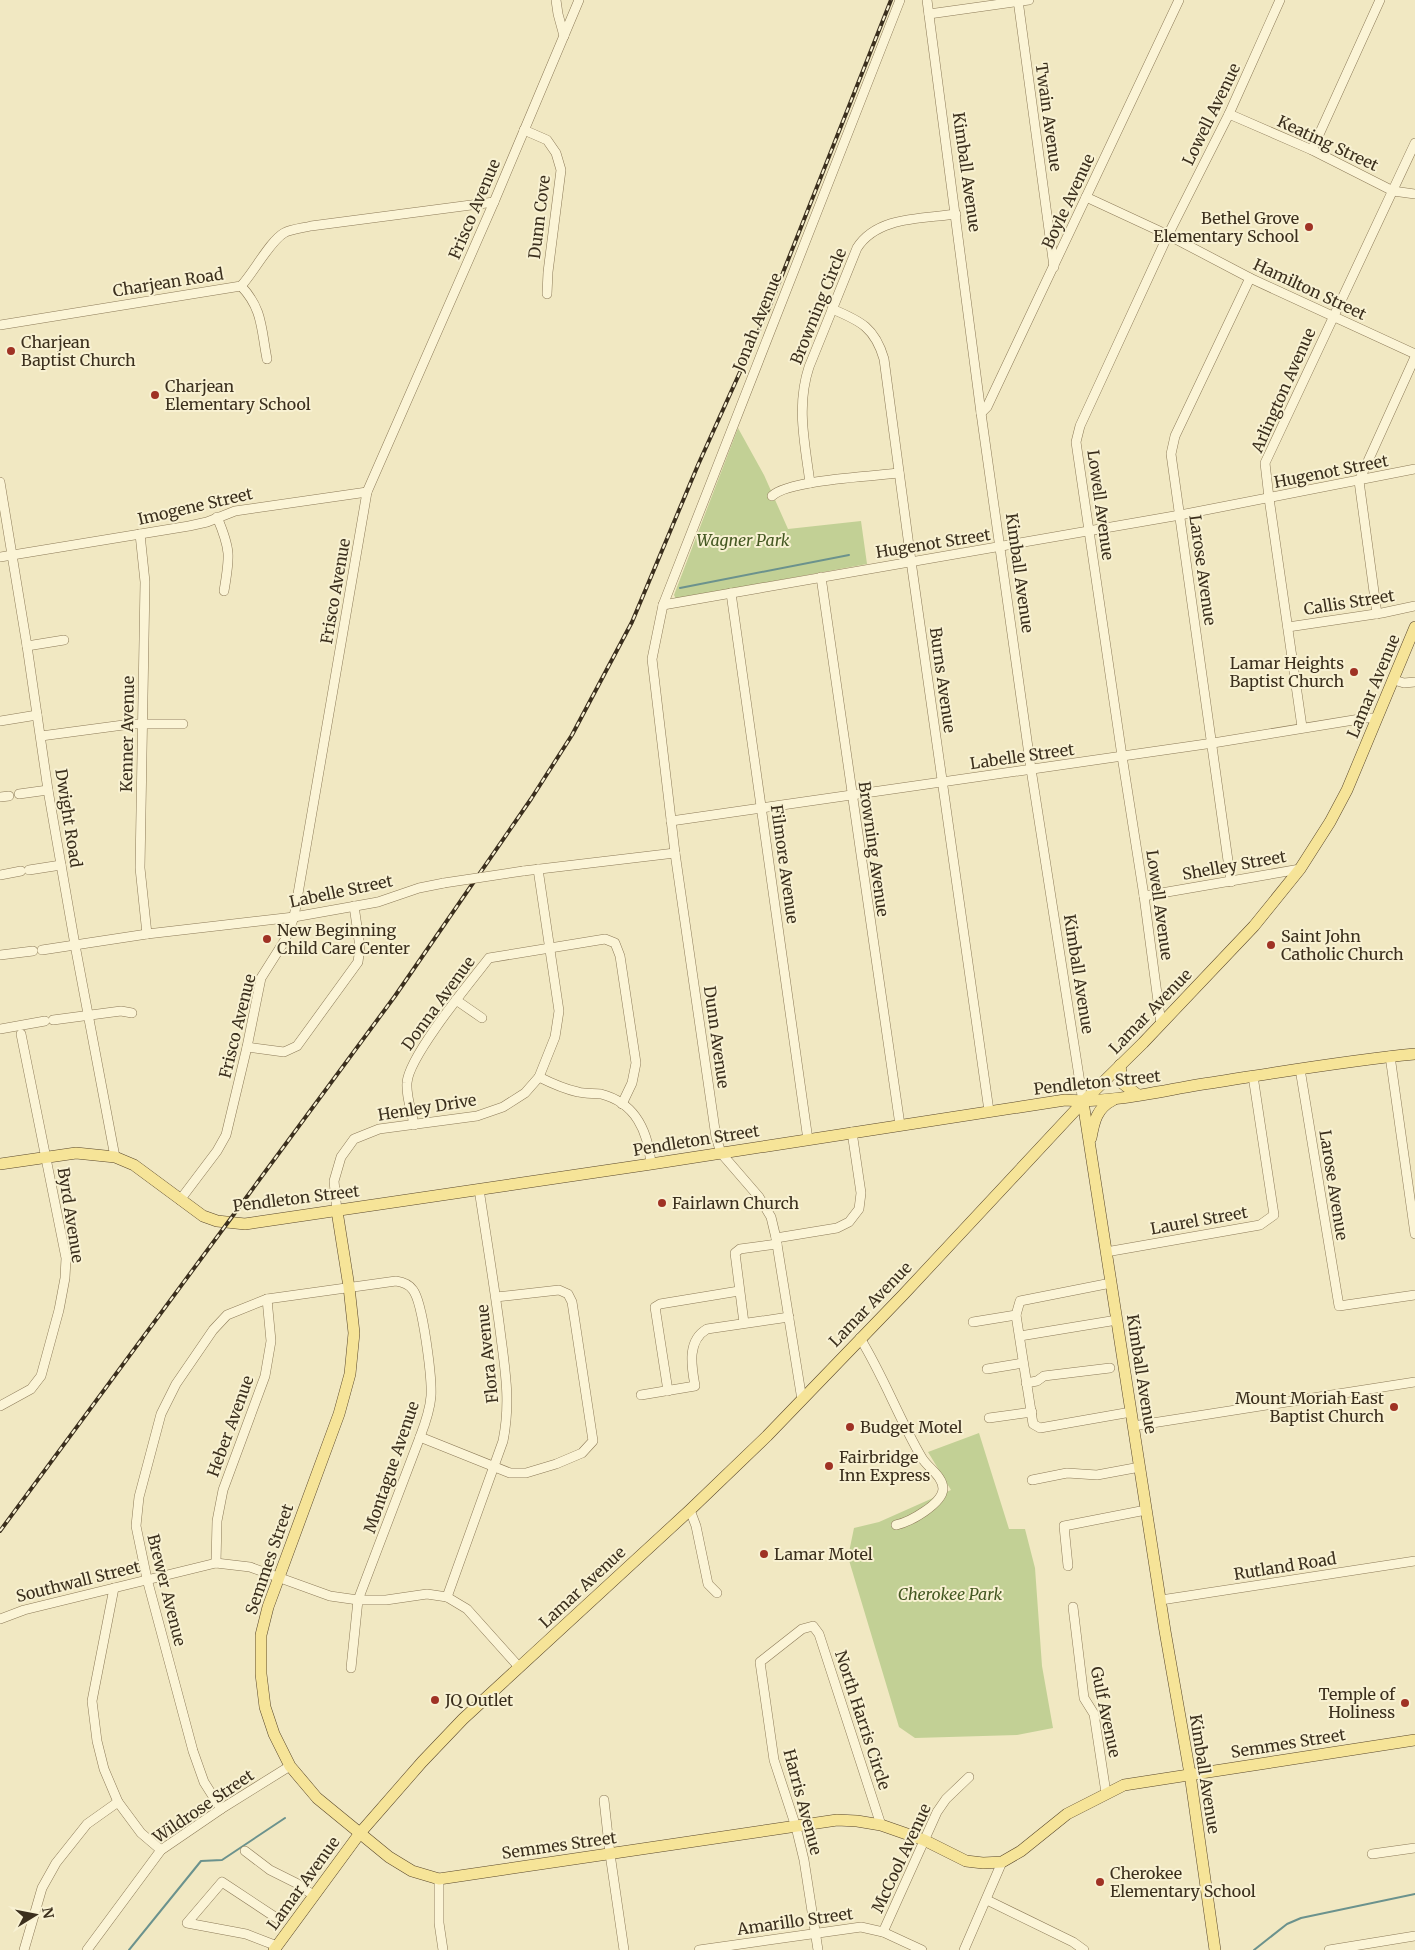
<svg xmlns="http://www.w3.org/2000/svg" width="1415" height="1950" viewBox="0 0 1415 1950" font-family="Merriweather,serif">
	<style>
		.green { fill: #c2d095 }
		.lines { fill: none; stroke-linecap: round; stroke-linejoin: round }
		.stream { stroke: #6b928d; stroke-width: 2 }
		.minor-casing { stroke: #8c7a58; stroke-width: 10 }
		.major-casing { stroke: #59472c; stroke-width: 12 }
		.minor { stroke: #fbf4d6; stroke-width: 9 }
		.major { stroke: #f6e498; stroke-width: 11 }
		.rail-casing { stroke: #3b2f1d; stroke-width: 4 }
		.rail { stroke: #f8f1d2; stroke-width: 2; stroke-dasharray: 5.5; stroke-linecap: butt }
		.minor-bridge-casing { stroke: #8c7a58; stroke-width: 10; stroke-linecap: butt }
		.minor-bridge { stroke: #fbf4d6; stroke-width: 9 }
		.poi-dot { fill: #9f3224; stroke: #f8f1d2; stroke-width: 2 }
		.labels { text-anchor: middle; dominant-baseline: central; stroke-width: 4; stroke-linejoin: round; paint-order: stroke }
		.street-label { font-size: 16px; fill: #3b2f1d; stroke: #f8f1d2 }
		.poi-label { font-size: 16px; fill: #3b2f1d; stroke: #f8f1d2; text-anchor: start }
		.park-label { font-size: 16px; font-style: italic; fill: #445822; stroke: #f8f1d2 }
	</style>
	<rect width="100%" height="100%" fill="#f1e8c2"/>
	<g class="green">
		<polygon points="738,428 764,475 788,529 861,521 867,564 676,599 674,595"/>
		<polygon points="979,1433 1009,1529 1025,1529 1035,1568 1042,1666 1053,1728 1017,1735 915,1738 899,1727 848,1557 854,1528 879,1522 951,1490 928,1452"/>
	</g>
	<g class="lines">
		<g class="stream">
			<polyline points="680,588 849,555"/>
			<polyline points="129,1950 201,1861 222,1860 285,1818"/>
			<polyline points="1254,1950 1287,1924 1301,1918 1415,1894"/>
		</g>
		<g class="minor-casing">
			<g id="minor">
				<polyline points="556,0 558,14 564,36"/>
				<polyline points="927,0 981,413 1031,769 1083,1102"/>
				<polyline points="1018,0 1054,267"/>
				<polyline points="929,14 1029,0"/>
				<polyline points="1229,114 1312,150 1393,191 1415,194"/>
				<polyline points="524,130 547,140 556,153 561,170 548,272 547,294"/>
				<polyline points="1312,150 1380,0"/>
				<polyline points="1086,197 1168,235 1250,278 1415,354"/>
				<path d="M241,286C263,309 261,329 267,359"/>
				<path d="M832,309C861,321 875,328 884,359L911,561L989,1111"/>
				<path d="M0,325L241,286C254,272 270,241 284,233C291,229 303,228 311,226L494,202"/>
				<polyline points="981,413 987,407 1179,0"/>
				<polyline points="0,482 27,646 48,790 75,945 115,1157"/>
				<path d="M810,483C805,444 796,406 809,367L857,248C877,216 923,219 956,214"/>
				<path d="M772,496C788,480 874,476 899,473"/>
				<path d="M217,517C231,550 230,556 224,591"/>
				<polyline points="140,534 145,582 140,868 147,934"/>
				<polyline points="0,557 189,526 207,522 235,511 367,492"/>
				<polyline points="821,577 900,1125"/>
				<polyline points="731,593 808,1140"/>
				<polyline points="663,605 1180,515 1415,469"/>
				<polyline points="1377,614 1359,481 1415,357"/>
				<polyline points="1288,627 1382,613 1415,606"/>
				<polyline points="27,646 64,640"/>
				<polyline points="1394,680 1404,683 1415,682"/>
				<polyline points="0,721 37,715"/>
				<polyline points="1302,727 1269,498 1265,463 1415,143"/>
				<polyline points="41,736 131,724 183,724"/>
				<polyline points="19,794 48,790"/>
				<polyline points="0,797 9,796"/>
				<polyline points="671,821 1213,743 1366,718 1377,718"/>
				<polyline points="29,870 61,865"/>
				<polyline points="523,871 675,853"/>
				<polyline points="0,875 21,871"/>
				<polyline points="1231,882 1171,454 1175,436 1250,278"/>
				<polyline points="1144,896 1300,869"/>
				<polyline points="42,950 147,934 294,917 378,902 419,888 444,883"/>
				<polyline points="0,955 33,951"/>
				<polyline points="456,1000 482,1018"/>
				<polyline points="53,1020 121,1011 132,1013"/>
				<polyline points="1161,1024 1144,896 1122,756 1076,442 1080,426 1168,235 1229,114 1280,0"/>
				<polyline points="0,1029 45,1021"/>
				<polyline points="247,1047 284,1052 297,1046 358,962 360,947 354,906"/>
				<polyline points="1390,1056 1415,1234"/>
				<polyline points="1300,1069 1339,1306 1415,1295"/>
				<path d="M539,1077C551,1083 564,1089 578,1092C585,1094 594,1093 601,1094C636,1103 648,1131 651,1164"/>
				<path d="M414,1125C412,1112 406,1097 407,1083C408,1057 471,981 489,958L605,939L615,943L620,956L636,1063L632,1083L622,1104"/>
				<polyline points="180,1200 217,1151 226,1135 247,1047 261,978 285,940 294,917 367,492 494,202 579,0"/>
				<polyline points="337,1211 334,1181 341,1157 354,1139 379,1129 477,1116 503,1107 525,1093 539,1077 555,1037 559,1011 538,869"/>
				<polyline points="776,1238 837,1228 849,1222 859,1209 861,1193 852,1132"/>
				<polyline points="1106,1252 1260,1225 1274,1215 1253,1076"/>
				<polyline points="1111,1283 1020,1301 1016,1315 1033,1424 1040,1428 1131,1412"/>
				<polyline points="973,1322 1016,1315"/>
				<polyline points="744,1323 735,1253 740,1249 777,1244"/>
				<polyline points="1020,1336 1117,1320"/>
				<path d="M860,1338C884,1377 899,1419 922,1458C928,1468 943,1476 943,1489C942,1504 910,1522 896,1525"/>
				<polyline points="987,1369 1023,1363"/>
				<polyline points="1026,1383 1037,1381 1044,1376 1110,1368"/>
				<polyline points="668,1391 655,1307 660,1304 739,1291"/>
				<path d="M641,1395L695,1386C692,1368 686,1341 707,1329L789,1317"/>
				<polyline points="802,1400 776,1238 771,1217 759,1197 721,1153 716,1137 675,853 652,659 663,605 900,0"/>
				<polyline points="0,1406 31,1389 41,1376 59,1310 65,1278 66,1258 21,1034"/>
				<polyline points="989,1418 1032,1412"/>
				<polyline points="1133,1426 1415,1382"/>
				<polyline points="420,1437 510,1473 526,1473 556,1464 582,1453 593,1441 572,1302 568,1294 559,1290 496,1297"/>
				<polyline points="1032,1480 1067,1473 1097,1475 1140,1467"/>
				<polyline points="690,1510 696,1526 708,1584 717,1593"/>
				<polyline points="216,1563 217,1521 223,1490 265,1376 271,1341 267,1299"/>
				<polyline points="1068,1566 1064,1526 1146,1510"/>
				<polyline points="114,1588 92,1701 97,1741 104,1769 118,1802 141,1833 161,1850"/>
				<path d="M447,1597L503,1441C511,1401 505,1370 500,1330C494,1283 486,1236 479,1189"/>
				<polyline points="1161,1600 1415,1561"/>
				<polyline points="1073,1607 1084,1698 1094,1714 1106,1793"/>
				<polyline points="0,1619 24,1610 216,1563 250,1567 330,1596 358,1600 386,1600 427,1594 447,1597 467,1609 519,1667"/>
				<polyline points="604,1800 610,1854 624,1950"/>
				<path d="M221,1809L204,1782L193,1751L147,1579L136,1526L139,1497L161,1414L176,1384L213,1330L227,1315L267,1299L396,1281C403,1282 409,1284 413,1290C423,1303 432,1378 431,1396C430,1410 425,1424 420,1437L358,1600L351,1668"/>
				<polyline points="245,1851 270,1870 296,1883 313,1895"/>
				<polyline points="1372,1854 1415,1848"/>
				<polyline points="439,1879 439,1923 443,1950"/>
				<polyline points="987,1900 1073,1942 1084,1950"/>
				<polyline points="883,1932 937,1812 946,1799 969,1777"/>
				<polyline points="277,1946 246,1934 187,1923 222,1882 278,1919"/>
				<polyline points="24,1950 42,1888 56,1863 87,1824 118,1802"/>
				<polyline points="87,1950 161,1850 221,1809 290,1766"/>
				<polyline points="699,1950 861,1927 883,1932 922,1950"/>
				<polyline points="818,1950 804,1860 796,1827 774,1760 760,1662 802,1629 813,1626 819,1634 881,1825"/>
				<polyline points="964,1950 1002,1862"/>
				<polyline points="1329,1950 1415,1936"/>
			</g>
		</g>
		<g class="major-casing">
			<g id="major">
				<polyline points="1120,1065 1122,1083 1138,1095"/>
				<polyline points="1083,1102 1165,1631 1190,1774 1215,1950"/>
				<path d="M1091,1138C1094,1121 1097,1108 1113,1100"/>
				<path d="M0,1164L76,1153L115,1157L134,1165L203,1216L217,1221L245,1224L651,1164L1065,1100C1105,1104 1156,1092 1197,1085C1269,1074 1342,1061 1415,1054"/>
				<polyline points="337,1211 349,1287 354,1333 350,1374 339,1414 268,1607 261,1635 261,1674 265,1707 274,1734 290,1766 317,1798 389,1857 412,1871 439,1879 837,1820 857,1821 881,1825 924,1840 966,1861 983,1863 1002,1862 1021,1851 1067,1814 1124,1785 1415,1740"/>
				<polyline points="274,1950 360,1833 422,1762 463,1719 690,1510 767,1436 903,1295 1083,1102 1143,1043 1254,926 1300,869 1330,822 1347,790 1415,627"/>
			</g>
		</g>
		<use href="#minor" class="minor"/>
		<use href="#major" class="major"/>
		<g class="rail-casing">
			<polyline id="rail" points="0,1531 395,996 531,799 572,735 632,622 698,465 769,308 891,0"/>
		</g>
		<use href="#rail" class="rail"/>
		<g class="minor-bridge-casing">
			<polyline id="minor-bridge" points="444,883 523,871"/>
		</g>
		<use href="#minor-bridge" class="minor-bridge"/>
	</g>
	<g class="poi-dot">
		<circle cx="1309" cy="227" r="5"/>
		<circle cx="11" cy="351" r="5"/>
		<circle cx="155" cy="395" r="5"/>
		<circle cx="1354" cy="672" r="5"/>
		<circle cx="267" cy="939" r="5"/>
		<circle cx="1271" cy="945" r="5"/>
		<circle cx="662" cy="1203" r="5"/>
		<circle cx="1394" cy="1407" r="5"/>
		<circle cx="850" cy="1427" r="5"/>
		<circle cx="829" cy="1466" r="5"/>
		<circle cx="764" cy="1554" r="5"/>
		<circle cx="435" cy="1700" r="5"/>
		<circle cx="1405" cy="1703" r="5"/>
		<circle cx="1100" cy="1882" r="5"/>
	</g>
	<g class="labels">
		<g class="street-label">
			<text transform="translate(1211 114) rotate(-64)">Lowell Avenue</text>
			<text transform="translate(1049 117) rotate(82)">Twain Avenue</text>
			<text transform="translate(1328 143) rotate(25)">Keating Street</text>
			<text transform="translate(967 172) rotate(82)">Kimball Avenue</text>
			<text transform="translate(1068 201) rotate(-65)">Boyle Avenue</text>
			<text transform="translate(474 209) rotate(-67)">Frisco Avenue</text>
			<text transform="translate(539 217) rotate(-83)">Dunn Cove</text>
			<text transform="translate(168 282) rotate(-9)">Charjean Road</text>
			<text transform="translate(1310 289) rotate(25)">Hamilton Street</text>
			<text transform="translate(818 306) rotate(-68)">Browning Circle</text>
			<text transform="translate(757 322) rotate(-68)">Jonah Avenue</text>
			<text transform="translate(1283 390) rotate(-66)">Arlington Avenue</text>
			<text transform="translate(1331 471) rotate(-11)">Hugenot Street</text>
			<text transform="translate(1101 505) rotate(82)">Lowell Avenue</text>
			<text transform="translate(195 506) rotate(-13)">Imogene Street</text>
			<text transform="translate(933 543) rotate(-9)">Hugenot Street</text>
			<text transform="translate(1203 570) rotate(82)">Larose Avenue</text>
			<text transform="translate(1020 573) rotate(82)">Kimball Avenue</text>
			<text transform="translate(335 591) rotate(-80)">Frisco Avenue</text>
			<text transform="translate(1349 602) rotate(-9)">Callis Street</text>
			<text transform="translate(943 680) rotate(82)">Burns Avenue</text>
			<text transform="translate(1373 686) rotate(-67)">Lamar Avenue</text>
			<text transform="translate(127 734) rotate(-89)">Kenner Avenue</text>
			<text transform="translate(1022 756) rotate(-8)">Labelle Street</text>
			<text transform="translate(69 818) rotate(81)">Dwight Road</text>
			<text transform="translate(874 849) rotate(82)">Browning Avenue</text>
			<text transform="translate(785 864) rotate(82)">Filmore Avenue</text>
			<text transform="translate(1234 865) rotate(-10)">Shelley Street</text>
			<text transform="translate(341 891) rotate(-12)">Labelle Street</text>
			<text transform="translate(1160 905) rotate(82)">Lowell Avenue</text>
			<text transform="translate(1079 974) rotate(81)">Kimball Avenue</text>
			<text transform="translate(438 1003) rotate(-54)">Donna Avenue</text>
			<text transform="translate(1150 1011) rotate(-46)">Lamar Avenue</text>
			<text transform="translate(237 1026) rotate(-76)">Frisco Avenue</text>
			<text transform="translate(717 1037) rotate(82)">Dunn Avenue</text>
			<text transform="translate(1097 1082) rotate(-6)">Pendleton Street</text>
			<text transform="translate(427 1107) rotate(-9)">Henley Drive</text>
			<text transform="translate(696 1140) rotate(-9)">Pendleton Street</text>
			<text transform="translate(1334 1185) rotate(81)">Larose Avenue</text>
			<text transform="translate(296 1198) rotate(-7)">Pendleton Street</text>
			<text transform="translate(71 1215) rotate(81)">Byrd Avenue</text>
			<text transform="translate(1199 1220) rotate(-10)">Laurel Street</text>
			<text transform="translate(870 1304) rotate(-46)">Lamar Avenue</text>
			<text transform="translate(487 1354) rotate(-96)">Flora Avenue</text>
			<text transform="translate(1142 1374) rotate(81)">Kimball Avenue</text>
			<text transform="translate(230 1426) rotate(-70)">Heber Avenue</text>
			<text transform="translate(391 1467) rotate(-71)">Montague Avenue</text>
			<text transform="translate(269 1559) rotate(-71)">Semmes Street</text>
			<text transform="translate(1285 1566) rotate(-9)">Rutland Road</text>
			<text transform="translate(78 1581) rotate(-14)">Southwall Street</text>
			<text transform="translate(582 1587) rotate(-43)">Lamar Avenue</text>
			<text transform="translate(167 1590) rotate(76)">Brewer Avenue</text>
			<text transform="translate(1106 1712) rotate(78)">Gulf Avenue</text>
			<text transform="translate(863 1720) rotate(72)">North Harris Circle</text>
			<text transform="translate(1288 1743) rotate(-9)">Semmes Street</text>
			<text transform="translate(1205 1774) rotate(81)">Kimball Avenue</text>
			<text transform="translate(803 1802) rotate(75)">Harris Avenue</text>
			<text transform="translate(203 1806) rotate(-34)">Wildrose Street</text>
			<text transform="translate(559 1845) rotate(-8)">Semmes Street</text>
			<text transform="translate(901 1858) rotate(-65)">McCool Avenue</text>
			<text transform="translate(303 1883) rotate(-54)">Lamar Avenue</text>
			<text transform="translate(795 1921) rotate(-8)">Amarillo Street</text>
		</g>
		<g class="poi-label">
			<text x="1299" y="218" text-anchor="end">Bethel Grove<tspan x="1299" dy="18">Elementary School</tspan></text>
			<text x="21" y="342">Charjean<tspan x="21" dy="18">Baptist Church</tspan></text>
			<text x="165" y="386">Charjean<tspan x="165" dy="18">Elementary School</tspan></text>
			<text x="1344" y="663" text-anchor="end">Lamar Heights<tspan x="1344" dy="18">Baptist Church</tspan></text>
			<text x="277" y="930">New Beginning<tspan x="277" dy="18">Child Care Center</tspan></text>
			<text x="1281" y="936">Saint John<tspan x="1281" dy="18">Catholic Church</tspan></text>
			<text x="672" y="1203">Fairlawn Church</text>
			<text x="1384" y="1398" text-anchor="end">Mount Moriah East<tspan x="1384" dy="18">Baptist Church</tspan></text>
			<text x="860" y="1427">Budget Motel</text>
			<text x="839" y="1457">Fairbridge<tspan x="839" dy="18">Inn Express</tspan></text>
			<text x="774" y="1554">Lamar Motel</text>
			<text x="1395" y="1694" text-anchor="end">Temple of<tspan x="1395" dy="18">Holiness</tspan></text>
			<text x="445" y="1700">JQ Outlet</text>
			<text x="1110" y="1873">Cherokee<tspan x="1110" dy="18">Elementary School</tspan></text>
		</g>
		<g class="park-label">
			<text x="743" y="540">Wagner Park</text>
			<text x="950" y="1594">Cherokee Park</text>
		</g>
	</g>
	<g transform="translate(35 1915) rotate(80)" stroke="#f8f1d2" stroke-width="4" paint-order="stroke">
	<path d="M0-4L9 19L0 12L-9 19Z" fill="#3b2f1d"/>
	<text y="-8" font-size="14" font-weight="bold" text-anchor="middle" fill="#3b2f1d">N</text>
	</g>
</svg>
